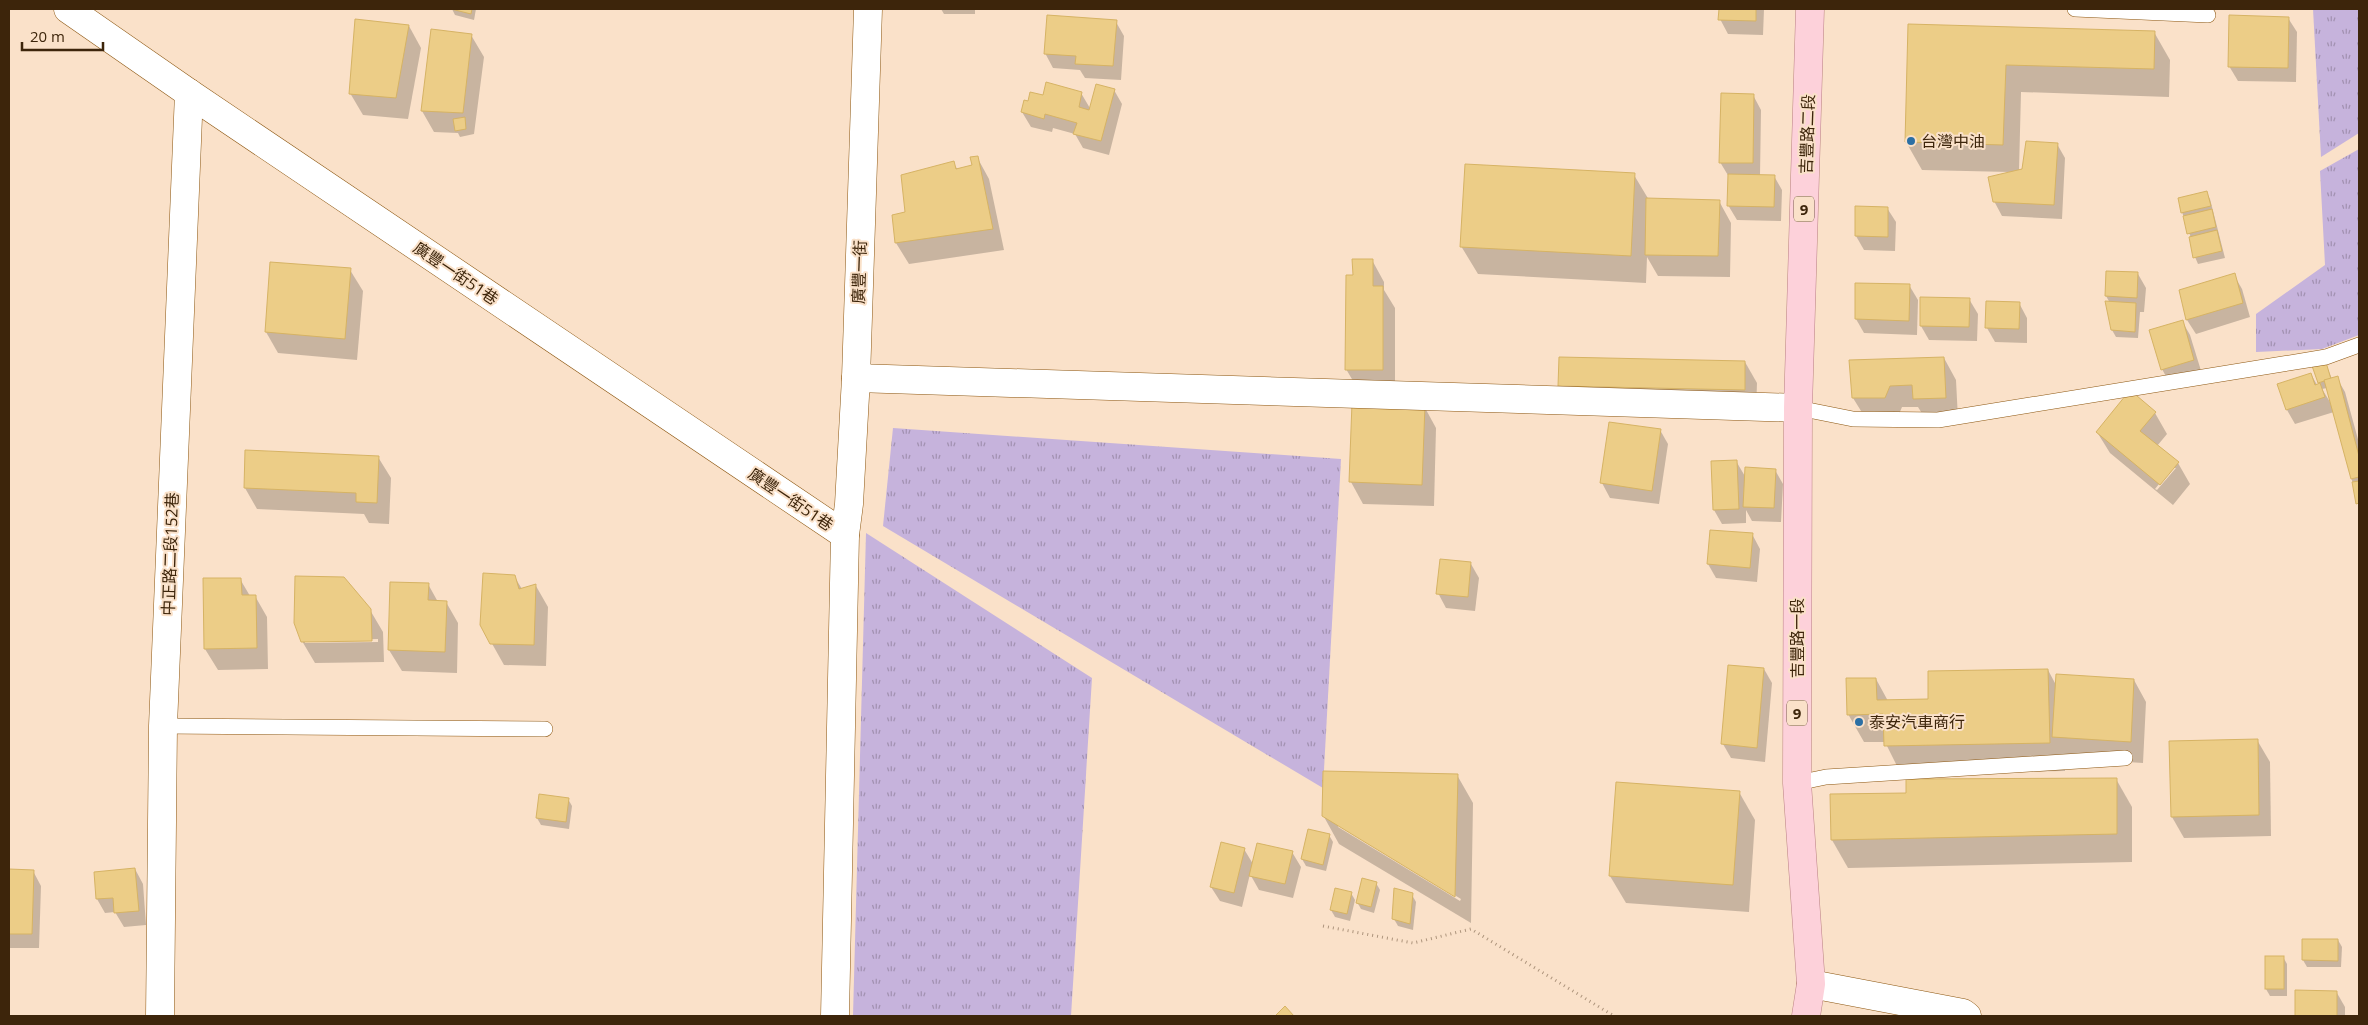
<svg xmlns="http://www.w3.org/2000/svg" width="2368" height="1025" viewBox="0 0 2368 1025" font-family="'Open Sans','Noto Sans TC',sans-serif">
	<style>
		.grass { fill: url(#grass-tufts) }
		.shadow { fill: #0003; fill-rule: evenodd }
		.building { fill: #eccd87; stroke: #d6b364 }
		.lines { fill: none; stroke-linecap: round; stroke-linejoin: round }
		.service-casing { stroke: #8d5711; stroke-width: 16 }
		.minor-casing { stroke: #8d5711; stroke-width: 29 }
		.primary-casing { stroke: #b98182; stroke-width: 29 }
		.path { stroke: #ad947c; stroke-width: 3; stroke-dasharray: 1 4; stroke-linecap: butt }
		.service { stroke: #fff; stroke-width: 15 }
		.minor { stroke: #fff; stroke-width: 28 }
		.primary { stroke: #fdd1da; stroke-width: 28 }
		.poi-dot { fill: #2b6fa4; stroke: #fae1c9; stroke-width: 2 }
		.labels { text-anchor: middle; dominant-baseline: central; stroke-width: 4; stroke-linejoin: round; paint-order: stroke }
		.shield { fill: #fae1c9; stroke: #765d44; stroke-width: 1 }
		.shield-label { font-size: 15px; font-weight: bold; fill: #3d250b }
		.street-label { font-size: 16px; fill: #3d250b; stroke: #fae1c9 }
		.poi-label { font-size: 16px; fill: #3d250b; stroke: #fae1c9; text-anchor: start }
	</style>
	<defs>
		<pattern id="grass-tufts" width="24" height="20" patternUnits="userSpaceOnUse" patternTransform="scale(1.25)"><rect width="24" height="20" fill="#c6b3dc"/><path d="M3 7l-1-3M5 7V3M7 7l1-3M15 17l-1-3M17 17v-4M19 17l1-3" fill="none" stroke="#a291b1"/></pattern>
	</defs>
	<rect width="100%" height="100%" fill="#fae1c9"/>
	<g class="grass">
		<polygon points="2313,9 2359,9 2359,133 2321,157"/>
		<polygon points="2359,149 2359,335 2322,349 2256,352 2256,314 2325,265 2320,171"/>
		<polygon points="893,428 1341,459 1323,788 883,526"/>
		<polygon points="866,533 1092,678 1071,1016 853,1016"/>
	</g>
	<g class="shadow">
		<polygon points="452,9 476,9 474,20 455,15"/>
		<polygon points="941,9 975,9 975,14 944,14"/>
		<polygon points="1720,9 1764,9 1763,35 1728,34 1720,19"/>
		<polygon points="2288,18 2297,32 2296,82 2238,81 2229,66"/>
		<polygon points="1116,22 1124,36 1121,80 1085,78 1080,70 1053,68 1045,53"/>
		<polygon points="1910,25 2154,32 2170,60 2169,97 2021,92 2019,171 2057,144 2065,158 2062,219 2002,216 1994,201 2010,172 1922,170 1906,142"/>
		<polygon points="409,26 421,48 408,119 363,115 350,93"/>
		<polygon points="471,35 484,57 474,134 460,137 458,133 434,132 422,111"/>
		<polygon points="1114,90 1122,104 1109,155 1083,148 1075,134 1053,128 1052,132 1031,127 1022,112 1029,103 1044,97 1081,93 1091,110"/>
		<polygon points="1753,95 1761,110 1760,176 1774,176 1782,190 1781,221 1737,220 1728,205 1729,177 1720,162"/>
		<polygon points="977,157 989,179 1004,250 909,264 896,243 953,163 958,170 974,166"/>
		<polygon points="1634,175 1649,200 1719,201 1731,223 1730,277 1658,276 1647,257 1646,283 1478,274 1461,246"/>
		<polygon points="2206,192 2210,199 2225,258 2198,264 2195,257 2191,238 2182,212"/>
		<polygon points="1887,208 1896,222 1895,251 1864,250 1856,236"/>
		<polygon points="1372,260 1384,282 1384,290 1395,308 1395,391 1359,391 1346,369 1354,276"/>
		<polygon points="350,270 363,291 357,360 278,353 266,332"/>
		<polygon points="2107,272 2138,274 2146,288 2144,312 2140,312 2138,338 2116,337 2112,330 2110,303 2106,296"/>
		<polygon points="2234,275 2242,289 2250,317 2196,334 2187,320"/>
		<polygon points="1857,284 1909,285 1918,300 1917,335 1864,333 1856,319"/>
		<polygon points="1969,299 1978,314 1977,341 1929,340 1921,326"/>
		<polygon points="1987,302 2019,303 2027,318 2027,343 1995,342 1987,328"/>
		<polygon points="2182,321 2190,335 2202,374 2170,384 2162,369"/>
		<polygon points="1944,358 1956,380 1958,419 1926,420 1918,407 1902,407 1897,419 1866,419 1853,398"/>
		<path d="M2324,360L2332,379L2337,378L2345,392L2359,443V507L2334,412L2295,424L2287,410L2279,384L2311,374L2317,385L2320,384ZM2327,388L2330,402L2322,389Z"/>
		<polygon points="1745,362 1757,383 1756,411 1572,407 1560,385"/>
		<polygon points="1353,404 1424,406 1436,428 1434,506 1363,504 1351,482"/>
		<path d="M2155,413L2167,434L2157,446L2178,463L2190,484L2173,505L2110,453L2097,432ZM2172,468H2176L2157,490L2155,489Z"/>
		<polygon points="1660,430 1668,444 1659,504 1610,498 1602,483"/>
		<polygon points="378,457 391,478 389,524 369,523 364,514 257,509 245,488"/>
		<polygon points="1736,461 1746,478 1775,470 1783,484 1781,522 1752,521 1746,510 1746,523 1722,524 1714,510 1712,463"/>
		<polygon points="1752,534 1760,549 1757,582 1716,578 1708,564"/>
		<polygon points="1471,564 1479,578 1475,611 1446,608 1438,593"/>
		<polygon points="514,576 522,589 536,586 548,607 546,666 504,665 481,624"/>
		<polygon points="240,579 250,596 255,596 267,617 268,669 218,670 205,649"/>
		<polygon points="428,584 438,602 446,602 458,623 457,673 402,671 389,650"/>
		<path d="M370,610L383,632L384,662L315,663L302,641ZM378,639V642L305,643V641Z"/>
		<polygon points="1764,669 1772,683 1765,762 1731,758 1723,744"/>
		<polygon points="2048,670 2056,685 2134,680 2146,702 2143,763 2065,758 2065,771 1901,774 1885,742 1864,742 1848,714 1876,679 1888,701 1929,700"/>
		<polygon points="2257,740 2270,762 2271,836 2184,838 2172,817"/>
		<path d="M1457,775L1473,803L1471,923L1339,844L1323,815ZM1338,824L1461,899L1460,901L1338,827Z"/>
		<polygon points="2116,779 2132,807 2132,862 1848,868 1832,840 1907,794"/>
		<polygon points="1739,792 1755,820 1749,912 1626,903 1610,876"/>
		<polygon points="568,799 572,806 569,829 541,825 537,818"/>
		<polygon points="1329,835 1333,842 1326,871 1306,866 1302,859"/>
		<polygon points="1244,849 1253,864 1292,852 1301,867 1293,898 1259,890 1250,874 1242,907 1220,901 1211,887"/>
		<polygon points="135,869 143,884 146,925 124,927 115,912 105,913 97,899"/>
		<polygon points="9,871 33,871 41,886 39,948 9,948"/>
		<polygon points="1376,883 1380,890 1374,913 1361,909 1357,902"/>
		<polygon points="1351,893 1355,900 1350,921 1335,917 1331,910"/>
		<polygon points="1412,895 1416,902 1413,930 1398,926 1394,919"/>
		<polygon points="2338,940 2342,947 2341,967 2307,967 2303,960"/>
		<polygon points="2283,957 2287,964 2287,996 2270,996 2266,989"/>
		<polygon points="2337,993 2345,1007 2345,1016 2296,1016"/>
	</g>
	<g class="building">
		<polygon points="451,9 472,9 471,14"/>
		<polygon points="1719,9 1756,9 1756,21 1718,20"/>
		<polygon points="1047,15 1117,20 1113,66 1075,64 1076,56 1044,54"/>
		<polygon points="2229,15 2289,17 2288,68 2228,67"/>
		<polygon points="355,19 409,25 396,98 349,94"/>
		<polygon points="1908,24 2155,31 2154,69 2006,65 2003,145 1905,142"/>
		<polygon points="431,29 472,34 463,113 421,111"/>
		<polygon points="1046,82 1082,92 1079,107 1089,110 1096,84 1115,89 1101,141 1073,134 1077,123 1045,114 1044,119 1021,112 1024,100 1028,101 1030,92 1043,95"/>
		<polygon points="1721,93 1754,94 1753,163 1719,163"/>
		<polygon points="465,117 466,129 455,131 453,119"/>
		<polygon points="2026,141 2058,143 2054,205 1993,202 1988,177 2022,169"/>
		<polygon points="978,156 993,229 895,243 892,215 905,212 901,175 954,161 956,169 972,165 970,157"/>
		<polygon points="1465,164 1635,173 1631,256 1460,247"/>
		<polygon points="1728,174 1775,175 1774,207 1727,206"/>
		<polygon points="2207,191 2211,206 2181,213 2178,198"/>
		<polygon points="1646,198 1720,200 1718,256 1645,255"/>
		<polygon points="1855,206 1888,207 1888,237 1855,236"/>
		<polygon points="2212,209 2216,227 2187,234 2183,216"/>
		<polygon points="2217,230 2222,251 2193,258 2189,237"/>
		<polygon points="1352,259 1373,259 1373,286 1383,286 1383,370 1345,370 1346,275 1353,275"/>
		<polygon points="270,262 351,268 345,339 265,332"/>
		<polygon points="2106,271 2138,272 2137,298 2105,296"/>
		<polygon points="2235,273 2243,303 2186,320 2179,290"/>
		<polygon points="1855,283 1910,284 1909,321 1855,319"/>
		<polygon points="1920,297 1970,298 1969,327 1920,326"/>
		<polygon points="1986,301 2020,302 2019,329 1985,328"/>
		<polygon points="2105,301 2136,303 2135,332 2111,330"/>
		<polygon points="2183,320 2194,360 2161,370 2149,330"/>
		<polygon points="1559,357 1745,361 1745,390 1558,386"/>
		<polygon points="1944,357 1946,398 1913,399 1912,385 1890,386 1885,398 1852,398 1849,360"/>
		<polygon points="2325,359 2331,379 2318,383 2311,363"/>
		<polygon points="2311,373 2315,385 2320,383 2325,397 2286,410 2277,384"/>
		<polygon points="2338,376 2359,456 2359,477 2351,479 2324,380"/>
		<polygon points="2130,390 2156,412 2140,431 2179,462 2160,485 2096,432"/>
		<polygon points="1352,403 1425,405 1422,485 1349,482"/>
		<polygon points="1609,422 1661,429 1652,491 1600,483"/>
		<polygon points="245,450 379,456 377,503 356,502 356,493 244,488"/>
		<polygon points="1737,460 1739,509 1713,510 1711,461"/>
		<polygon points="1745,467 1776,469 1774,508 1743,507"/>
		<polygon points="2359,481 2359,503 2356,504 2352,482"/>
		<polygon points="1710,530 1753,533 1750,568 1707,564"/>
		<polygon points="1440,559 1471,562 1468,597 1436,594"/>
		<polygon points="483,573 515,575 519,589 536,584 534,645 490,644 480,625"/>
		<polygon points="295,576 344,577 371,609 372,641 301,642 294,623"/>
		<polygon points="203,578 241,578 242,595 256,595 257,648 204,649"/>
		<polygon points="390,582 429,583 428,600 447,601 445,652 388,650"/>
		<polygon points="1728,665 1764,668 1757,748 1721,744"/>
		<polygon points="2048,669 2050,743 1884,746 1883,714 1847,715 1846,678 1876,678 1877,700 1928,699 1928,671"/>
		<polygon points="2056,674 2134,679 2131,742 2052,737"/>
		<polygon points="2258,739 2259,815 2171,817 2169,741"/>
		<polygon points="1323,771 1458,774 1455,897 1322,816"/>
		<polygon points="2117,778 2117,834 1831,840 1830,794 1906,793 1906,779"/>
		<polygon points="1616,782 1740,791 1733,885 1609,876"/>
		<polygon points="539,794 569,798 566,822 536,818"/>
		<polygon points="1308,829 1330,834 1323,865 1301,859"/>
		<polygon points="1221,842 1245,848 1234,893 1210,887"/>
		<polygon points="1257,843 1293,851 1285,884 1249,876"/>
		<polygon points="135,868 139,911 114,913 113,898 96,899 94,872"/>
		<polygon points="9,869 34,870 32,934 9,934"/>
		<polygon points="1362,878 1377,882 1371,907 1356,903"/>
		<polygon points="1335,888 1352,892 1347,914 1330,910"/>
		<polygon points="1394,888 1413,893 1410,924 1392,919"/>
		<polygon points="2302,939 2338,939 2338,961 2302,960"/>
		<rect x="2265" y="956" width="19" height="33"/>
		<polygon points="2295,990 2337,991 2337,1016 2295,1016"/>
		<polygon points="1285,1006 1294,1016 1275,1016"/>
	</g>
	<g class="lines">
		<g class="service-casing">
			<g id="service">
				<polyline points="2075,9 2208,15"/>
				<polyline points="1798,408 1853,419 1938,420 2326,357 2359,345"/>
				<polyline points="163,726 545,729"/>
				<polyline points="1797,783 1826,777 2125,758"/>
			</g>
		</g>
		<g class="minor-casing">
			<g id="minor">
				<polyline points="68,9 189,93 845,535"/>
				<polyline points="856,378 1798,408"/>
				<polyline points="1811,984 1963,1013 1967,1016"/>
				<polyline points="160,1016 163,726 189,93"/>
				<polyline points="835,1016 845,535 849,504 856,378 868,9"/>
			</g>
		</g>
		<g class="primary-casing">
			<polyline id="primary" points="1806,1016 1811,984 1797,783 1798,408 1810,9"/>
		</g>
		<polyline class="path" points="1323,926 1413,943 1471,929 1614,1016"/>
		<use href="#service" class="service"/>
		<use href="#minor" class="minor"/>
		<use href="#primary" class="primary"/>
	</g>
	<g class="poi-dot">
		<circle cx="1911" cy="141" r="5"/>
		<circle cx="1859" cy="722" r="5"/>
	</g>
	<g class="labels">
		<g class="shield">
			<rect x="1794" y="196.5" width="20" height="25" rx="4"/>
			<rect x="1787" y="700.5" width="20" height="25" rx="4"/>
		</g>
		<g class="shield-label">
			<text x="1804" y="209">9</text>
			<text x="1797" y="713">9</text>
		</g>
		<g class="street-label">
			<text transform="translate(1807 134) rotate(-88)">吉豐路二段</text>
			<text transform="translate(859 272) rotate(-88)">廣豐一街</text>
			<text transform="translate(456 273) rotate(34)">廣豐一街51巷</text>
			<text transform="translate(791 499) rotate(34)">廣豐一街51巷</text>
			<text transform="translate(170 554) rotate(-88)">中正路二段152巷</text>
			<text transform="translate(1797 638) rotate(-90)">吉豐路一段</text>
		</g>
		<g class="poi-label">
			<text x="1921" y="141">台灣中油</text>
			<text x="1869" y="722">泰安汽車商行</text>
		</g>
	</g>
	<rect width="2368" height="1025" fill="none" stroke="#3d250b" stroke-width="20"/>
	<path d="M22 42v8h81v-8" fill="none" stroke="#3d250b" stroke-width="2.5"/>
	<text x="30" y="42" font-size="15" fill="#3d250b" stroke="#fae1c9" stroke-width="4" paint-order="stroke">20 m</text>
</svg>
